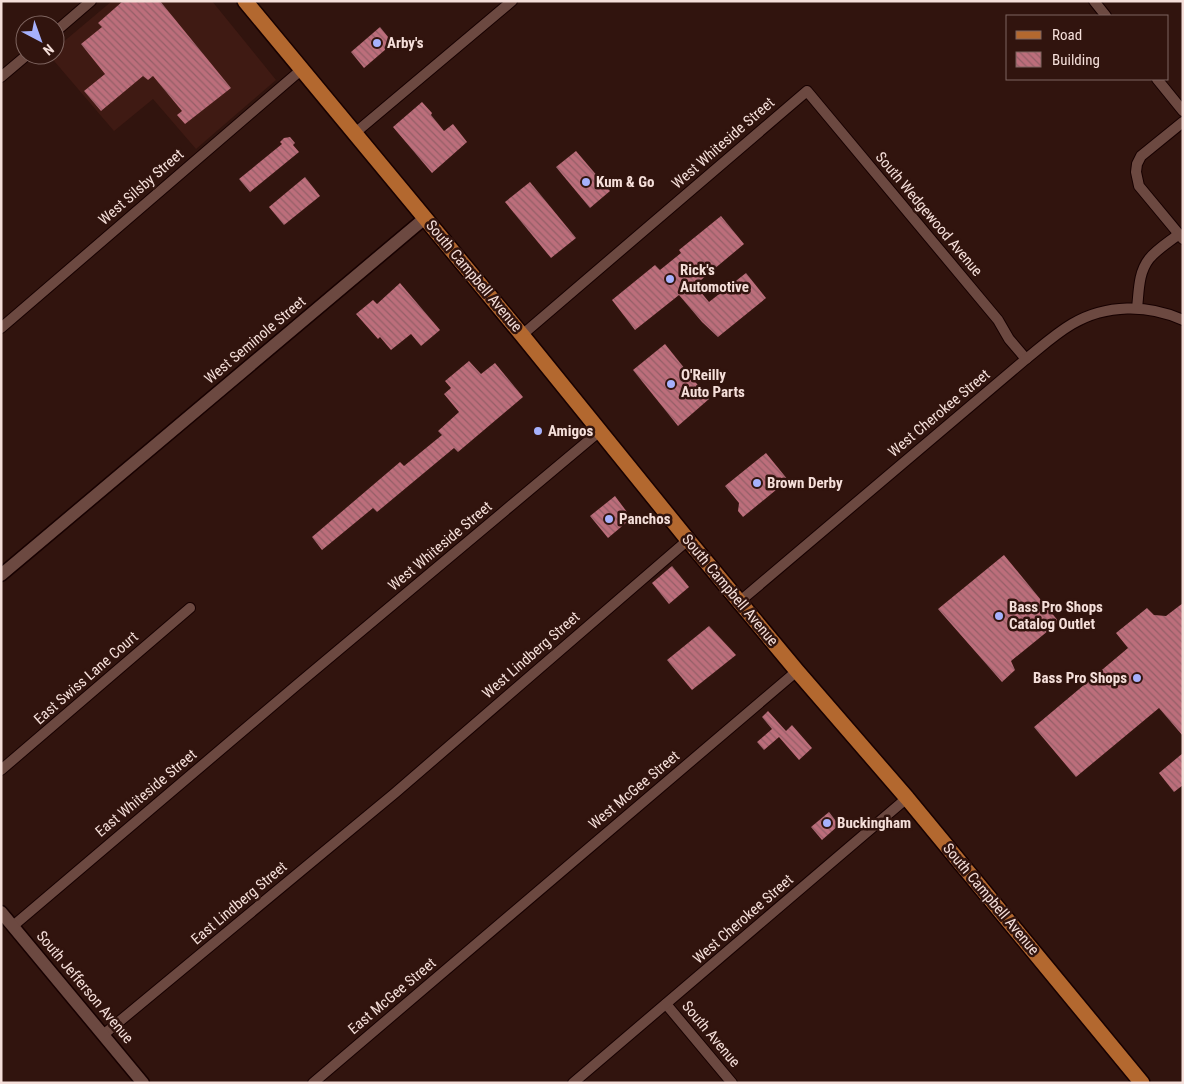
<svg xmlns="http://www.w3.org/2000/svg" width="1184" height="1084" viewBox="0 0 1184 1084" font-family="'Roboto Condensed',sans-serif">
	<style>
		.built { fill: #3f1a13 }
		.building { fill: url(#building-back-hatch) }
		.lines { fill: none; stroke-linecap: round; stroke-linejoin: round }
		.minor-casing { stroke: #170100; stroke-width: 12 }
		.tertiary-casing { stroke: #170100; stroke-width: 15 }
		.primary-casing { stroke: #170100; stroke-width: 18 }
		.minor { stroke: #6c4941; stroke-width: 10 }
		.tertiary { stroke: #6c4941; stroke-width: 12 }
		.primary { stroke: #b3682f; stroke-width: 15 }
		.poi-dot { fill: #a6b1fc; stroke: #31140e; stroke-width: 2 }
		.labels { text-anchor: middle; dominant-baseline: central; stroke-width: 5; stroke-linejoin: round; paint-order: stroke }
		.poi-label { font-size: 15px; font-weight: bold; fill: #f5dfda; stroke: #31140e; text-anchor: start }
		.street-label { font-size: 15px; fill: #f5dfda; stroke: #31140e }
	</style>
	<defs>
		<pattern id="building-back-hatch" width="6" height="6" patternUnits="userSpaceOnUse" patternTransform="scale(1.25)"><rect width="6" height="6" fill="#bc6e7b"/><path d="M-1 5l2 2M0 0l6 6M5-1l2 2" fill="none" stroke="#945f67"/></pattern>
	</defs>
	<rect width="100%" height="100%" fill="#31140e"/>
	<polygon class="built" points="112,1 212,1 276,80 196,149 153,99 114,131 49,55 55,55 55,49"/>
	<g class="building">
		<polygon points="123,1 160,1 231,88 185,124 177,115 182,111 153,76 148,80 143,76 101,111 84,91 105,74 81,44 102,27 98,23"/>
		<polygon points="380,27 393,43 364,68 351,52"/>
		<polygon points="422,102 432,113 431,115 444,131 453,124 467,142 432,173 393,127"/>
		<polygon points="290,137 295,143 293,145 299,152 250,192 239,179 282,144 280,142 284,138"/>
		<polygon points="576,151 610,191 590,208 556,167"/>
		<polygon points="305,177 320,196 284,225 269,207"/>
		<polygon points="530,182 576,238 551,258 505,202"/>
		<polygon points="721,216 744,244 695,285 709,302 746,273 766,298 718,337 702,322 679,295 635,330 612,300 655,265 660,270 681,253 679,250"/>
		<polygon points="400,283 440,330 421,346 411,334 391,350 380,337 378,339 356,314 373,300 377,304"/>
		<polygon points="665,344 709,399 678,426 633,370"/>
		<polygon points="469,361 481,374 495,363 523,397 458,452 454,448 377,512 373,508 322,550 312,537 400,462 404,466 442,435 438,431 459,412 444,394 451,388 445,381"/>
		<polygon points="766,453 788,480 743,517 738,511 739,503 725,486"/>
		<polygon points="615,496 627,512 622,516 627,522 608,538 590,516"/>
		<polygon points="1004,555 1059,622 1011,661 1015,670 1002,682 938,609"/>
		<polygon points="672,566 689,587 669,604 652,583"/>
		<polygon points="1183,603 1183,736 1159,708 1076,777 1034,727 1128,648 1116,633 1147,608 1154,615 1166,616"/>
		<polygon points="709,626 736,655 692,690 667,660"/>
		<polygon points="768,711 786,731 792,725 812,748 799,760 779,737 764,750 757,742 772,729 762,717"/>
		<polygon points="1183,753 1183,785 1174,792 1159,773"/>
		<polygon points="829,812 839,825 822,840 811,827"/>
	</g>
	<g class="lines">
		<g class="minor-casing">
			<g id="minor">
				<polyline points="1094,1 1106,16"/>
				<polyline points="55,32 91,1"/>
				<polyline points="1,77 27,55"/>
				<polyline points="1157,79 1183,111"/>
				<polyline points="1183,122 1141,156 1137,164 1136,172 1139,186 1183,239"/>
				<polyline points="355,133 512,1"/>
				<path d="M1137,308C1139,292 1138,273 1149,259C1157,249 1169,242 1179,234"/>
				<polyline points="1,328 301,70"/>
				<polyline points="522,335 807,91 998,320 1009,339 1026,359"/>
				<path d="M739,602L1026,359C1041,347 1055,334 1072,324C1106,304 1148,304 1183,320"/>
				<polyline points="1,770 190,608"/>
				<polyline points="13,926 298,684 600,431"/>
				<polyline points="666,1004 732,1083"/>
				<polyline points="103,1035 395,793 688,540"/>
				<polyline points="313,1083 797,671"/>
				<polyline points="573,1083 907,798"/>
			</g>
		</g>
		<g class="tertiary-casing">
			<g id="tertiary">
				<polyline points="1,575 425,218"/>
				<polyline points="1,912 143,1083"/>
			</g>
		</g>
		<g class="primary-casing">
			<polyline id="primary" points="245,1 522,335 688,540 797,671 907,798 1142,1083"/>
		</g>
		<use href="#minor" class="minor"/>
		<use href="#tertiary" class="tertiary"/>
		<use href="#primary" class="primary"/>
	</g>
	<g class="poi-dot">
		<circle cx="377" cy="43" r="5"/>
		<circle cx="586" cy="182" r="5"/>
		<circle cx="670" cy="279" r="5"/>
		<circle cx="671" cy="384" r="5"/>
		<circle cx="538" cy="431" r="5"/>
		<circle cx="757" cy="483" r="5"/>
		<circle cx="609" cy="519" r="5"/>
		<circle cx="999" cy="616" r="5"/>
		<circle cx="1137" cy="678" r="5"/>
		<circle cx="827" cy="823" r="5"/>
	</g>
	<g class="labels">
		<g class="poi-label">
			<text x="387" y="43">Arby's</text>
			<text x="596" y="182">Kum &amp; Go</text>
			<text x="680" y="270">Rick's<tspan x="680" dy="17">Automotive</tspan></text>
			<text x="681" y="375">O'Reilly<tspan x="681" dy="17">Auto Parts</tspan></text>
			<text x="548" y="431">Amigos</text>
			<text x="767" y="483">Brown Derby</text>
			<text x="619" y="519">Panchos</text>
			<text x="1009" y="607">Bass Pro Shops<tspan x="1009" dy="17">Catalog Outlet</tspan></text>
			<text x="1127" y="678" text-anchor="end">Bass Pro Shops</text>
			<text x="837" y="823">Buckingham</text>
		</g>
		<g class="street-label">
			<text transform="translate(723 143) rotate(-41)">West Whiteside Street</text>
			<text transform="translate(141 187) rotate(-41)">West Silsby Street</text>
			<text transform="translate(929 214) rotate(50)">South Wedgewood Avenue</text>
			<text transform="translate(474 276) rotate(50)">South Campbell Avenue</text>
			<text transform="translate(255 340) rotate(-40)">West Seminole Street</text>
			<text transform="translate(939 413) rotate(-40)">West Cherokee Street</text>
			<text transform="translate(440 546) rotate(-40)">West Whiteside Street</text>
			<text transform="translate(730 590) rotate(50)">South Campbell Avenue</text>
			<text transform="translate(531 655) rotate(-41)">West Lindberg Street</text>
			<text transform="translate(86 678) rotate(-41)">East Swiss Lane Court</text>
			<text transform="translate(634 790) rotate(-40)">West McGee Street</text>
			<text transform="translate(146 793) rotate(-40)">East Whiteside Street</text>
			<text transform="translate(991 899) rotate(50)">South Campbell Avenue</text>
			<text transform="translate(239 903) rotate(-40)">East Lindberg Street</text>
			<text transform="translate(743 919) rotate(-41)">West Cherokee Street</text>
			<text transform="translate(85 987) rotate(50)">South Jefferson Avenue</text>
			<text transform="translate(392 996) rotate(-40)">East McGee Street</text>
			<text transform="translate(711 1034) rotate(50)">South Avenue</text>
		</g>
	</g>
	<rect width="1184" height="1084" fill="none" stroke="#f5dfda" stroke-width="5"/>
	<rect x="1006" y="15" width="162" height="65" fill="#31140e" stroke="#7f6560"/>
	<rect x="1016" y="31" width="25" height="8" fill="#b3682f" stroke="#7f6560"/>
	<text x="1052" y="40" font-size="15" fill="#f5dfda">Road</text>
	<rect x="1016" y="52" width="25" height="15" fill="url(#building-back-hatch)" stroke="#7f6560"/>
	<text x="1052" y="65" font-size="15" fill="#f5dfda">Building</text>
	<g transform="translate(40 40) rotate(139)"><circle r="24" fill="#31140e" stroke="#7f6560"/>
	<path d="M0-4L9 19L0 12L-9 19Z" fill="#a6b1fc"/>
	<text y="-8" font-size="14" font-weight="bold" text-anchor="middle" fill="#f5dfda">N</text>
	</g>
</svg>
